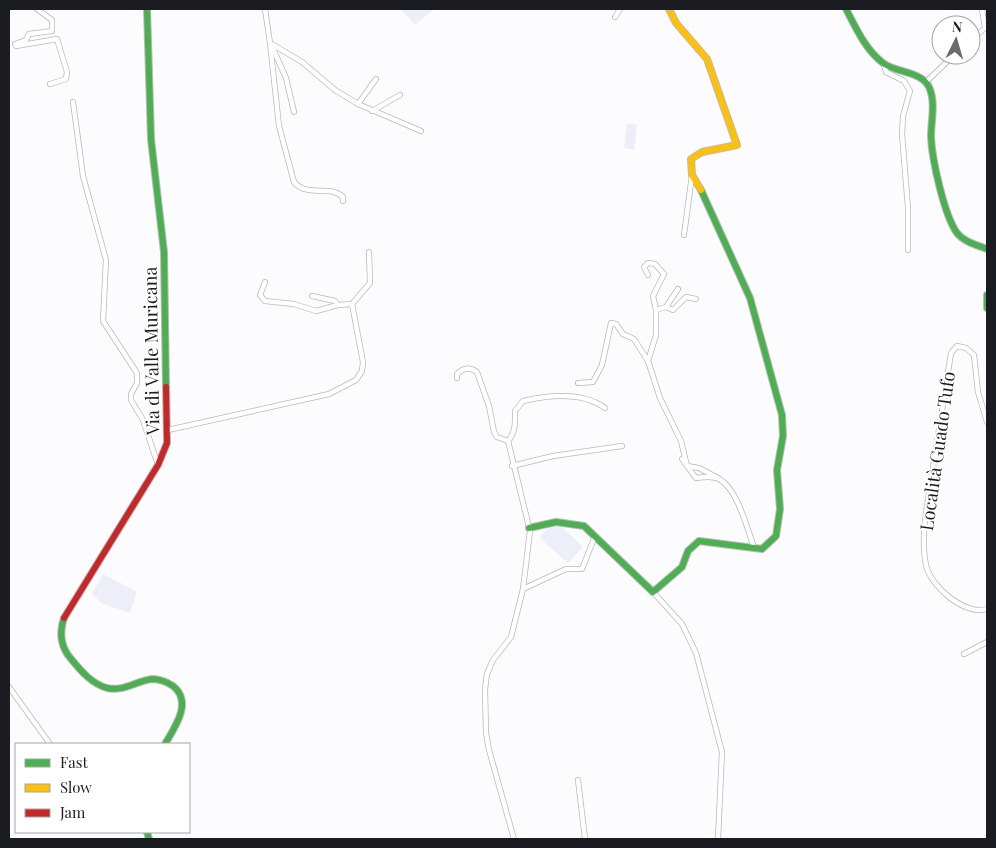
<svg xmlns="http://www.w3.org/2000/svg" width="996" height="848" viewBox="0 0 996 848" font-family="'Playfair Display',serif">
	<style>
		.garden { fill: #edeef8 }
		.lines { fill: none; stroke-linecap: round; stroke-linejoin: round }
		.street-casing { stroke: #b9b9bd; stroke-width: 6 }
		.fast-casing { stroke: #b9b9bd; stroke-width: 8 }
		.slow-casing { stroke: #b9b9bd; stroke-width: 8 }
		.jam-casing { stroke: #b9b9bd; stroke-width: 8 }
		.street { stroke: #fff; stroke-width: 4.5 }
		.fast { stroke: #4caf50; stroke-width: 6 }
		.slow { stroke: #ffc107; stroke-width: 6 }
		.jam { stroke: #c62828; stroke-width: 6 }
		.labels { text-anchor: middle; dominant-baseline: central; stroke-width: 4; stroke-linejoin: round; paint-order: stroke }
		.street-label { font-size: 18px; fill: #1b1c22; stroke: #fff }
	</style>
	<rect width="100%" height="100%" fill="#fcfcfe"/>
	<g class="garden">
		<polygon points="401,9 434,9 415,25"/>
		<polygon points="627,123 637,125 634,150 624,148"/>
		<polygon points="554,524 559,524 583,547 568,563 541,539 541,535"/>
		<polygon points="103,574 137,592 130,613 103,604 92,594"/>
	</g>
	<g class="lines">
		<g class="street-casing">
			<g id="street">
				<polyline points="37,9 52,20 52,31 29,34 26,40 15,44 16,46 57,39 67,72 66,79 50,84"/>
				<polyline points="265,9 270,43 302,62 335,90 358,104 421,131"/>
				<polyline points="615,17 620,9"/>
				<polyline points="971,40 985,28 982,9"/>
				<path d="M270,43L279,126L294,182C307,198 329,184 343,197V201"/>
				<polyline points="271,44 286,78 294,112"/>
				<polyline points="884,64 886,72 904,81 910,91 903,116 902,134 908,208 908,250"/>
				<polyline points="926,82 954,55"/>
				<polyline points="73,102 83,176 106,260 103,321 137,373 137,383 131,394 131,400 143,420 158,465"/>
				<polyline points="358,104 376,79"/>
				<polyline points="372,111 400,95"/>
				<polyline points="684,235 692,175"/>
				<polyline points="648,275 644,267 648,263 655,264 664,274 653,296 656,310 656,335 648,361 660,398 681,441 687,466 699,468 718,478"/>
				<polyline points="265,282 260,295 265,301 294,304 316,311 338,305"/>
				<polyline points="312,296 335,301 338,305 352,304"/>
				<polyline points="666,307 673,310 686,297 696,299"/>
				<polyline points="656,310 666,307 678,289"/>
				<path d="M457,378V374C463,368 470,367 477,372L489,406L494,432L497,437L508,441C516,432 515,422 515,411L523,401C549,395 583,392 605,408"/>
				<polyline points="578,383 593,382 602,365 611,323 616,324 623,334 634,339 648,361"/>
				<path d="M987,422L978,392L974,355L966,348L957,346L951,353L927,506C924,525 922,546 926,565C930,586 965,616 987,609"/>
				<polyline points="168,430 329,394 356,380 362,371 363,362 352,304 370,283 369,252"/>
				<polyline points="508,441 530,531 523,589 511,637 493,660 487,674 485,689 486,733 489,750 514,839"/>
				<path d="M682,459L696,478C703,477 713,476 719,479C737,488 748,530 754,548"/>
				<polyline points="512,466 553,456 622,446"/>
				<polyline points="523,589 566,569 582,569 595,536"/>
				<polyline points="653,592 682,624 696,653 722,752 718,839"/>
				<polyline points="964,654 987,642"/>
				<polyline points="9,687 50,744"/>
				<polyline points="578,780 585,839"/>
			</g>
		</g>
		<g class="fast-casing">
			<g id="fast">
				<polyline points="147,9 151,139 164,252 166,387"/>
				<path d="M846,9C856,28 865,49 883,63C896,73 921,71 929,87C936,102 931,121 931,137C932,159 944,215 957,233C964,242 977,245 987,249"/>
				<polyline points="987,295 987,308"/>
				<polyline points="529,528 556,522 584,526 653,592 682,567 688,551 699,541 762,549 776,536 780,509 777,470 783,436 782,415 750,298 701,190"/>
				<path d="M64,618C59,633 60,647 72,660C81,671 92,684 107,688C123,692 136,681 152,679C159,679 167,682 173,686C193,702 175,727 165,744"/>
				<polyline points="147,832 149,839"/>
			</g>
		</g>
		<g class="slow-casing">
			<polyline id="slow" points="669,9 676,23 707,59 737,145 702,152 691,159 692,175 701,190"/>
		</g>
		<g class="jam-casing">
			<polyline id="jam" points="64,618 158,465 167,443 166,387"/>
		</g>
		<use href="#street" class="street"/>
		<use href="#fast" class="fast"/>
		<use href="#slow" class="slow"/>
		<use href="#jam" class="jam"/>
	</g>
	<g class="labels">
		<g class="street-label">
			<text transform="translate(151 351) rotate(-91)">Via di Valle Muricana</text>
			<text transform="translate(937 451) rotate(-82)">Località Guado Tufo</text>
		</g>
	</g>
	<rect width="996" height="848" fill="none" stroke="#1b1c22" stroke-width="20"/>
	<rect x="15" y="743" width="175" height="90" fill="#ffffff" stroke="#a4a4a7"/>
	<rect x="25" y="759" width="25" height="8" fill="#4caf50" stroke="#a4a4a7"/>
	<text x="60" y="768" font-size="15" fill="#1b1c22">Fast</text>
	<rect x="25" y="784" width="25" height="8" fill="#ffc107" stroke="#a4a4a7"/>
	<text x="60" y="793" font-size="15" fill="#1b1c22">Slow</text>
	<rect x="25" y="809" width="25" height="8" fill="#c62828" stroke="#a4a4a7"/>
	<text x="60" y="818" font-size="15" fill="#1b1c22">Jam</text>
	<g transform="translate(956 40) rotate(5)"><circle r="24" fill="#ffffff" stroke="#a4a4a7"/>
	<path d="M0-4L9 19L0 12L-9 19Z" fill="#6a6a6f"/>
	<text y="-8" font-size="14" font-weight="bold" text-anchor="middle" fill="#1b1c22">N</text>
	</g>
</svg>
